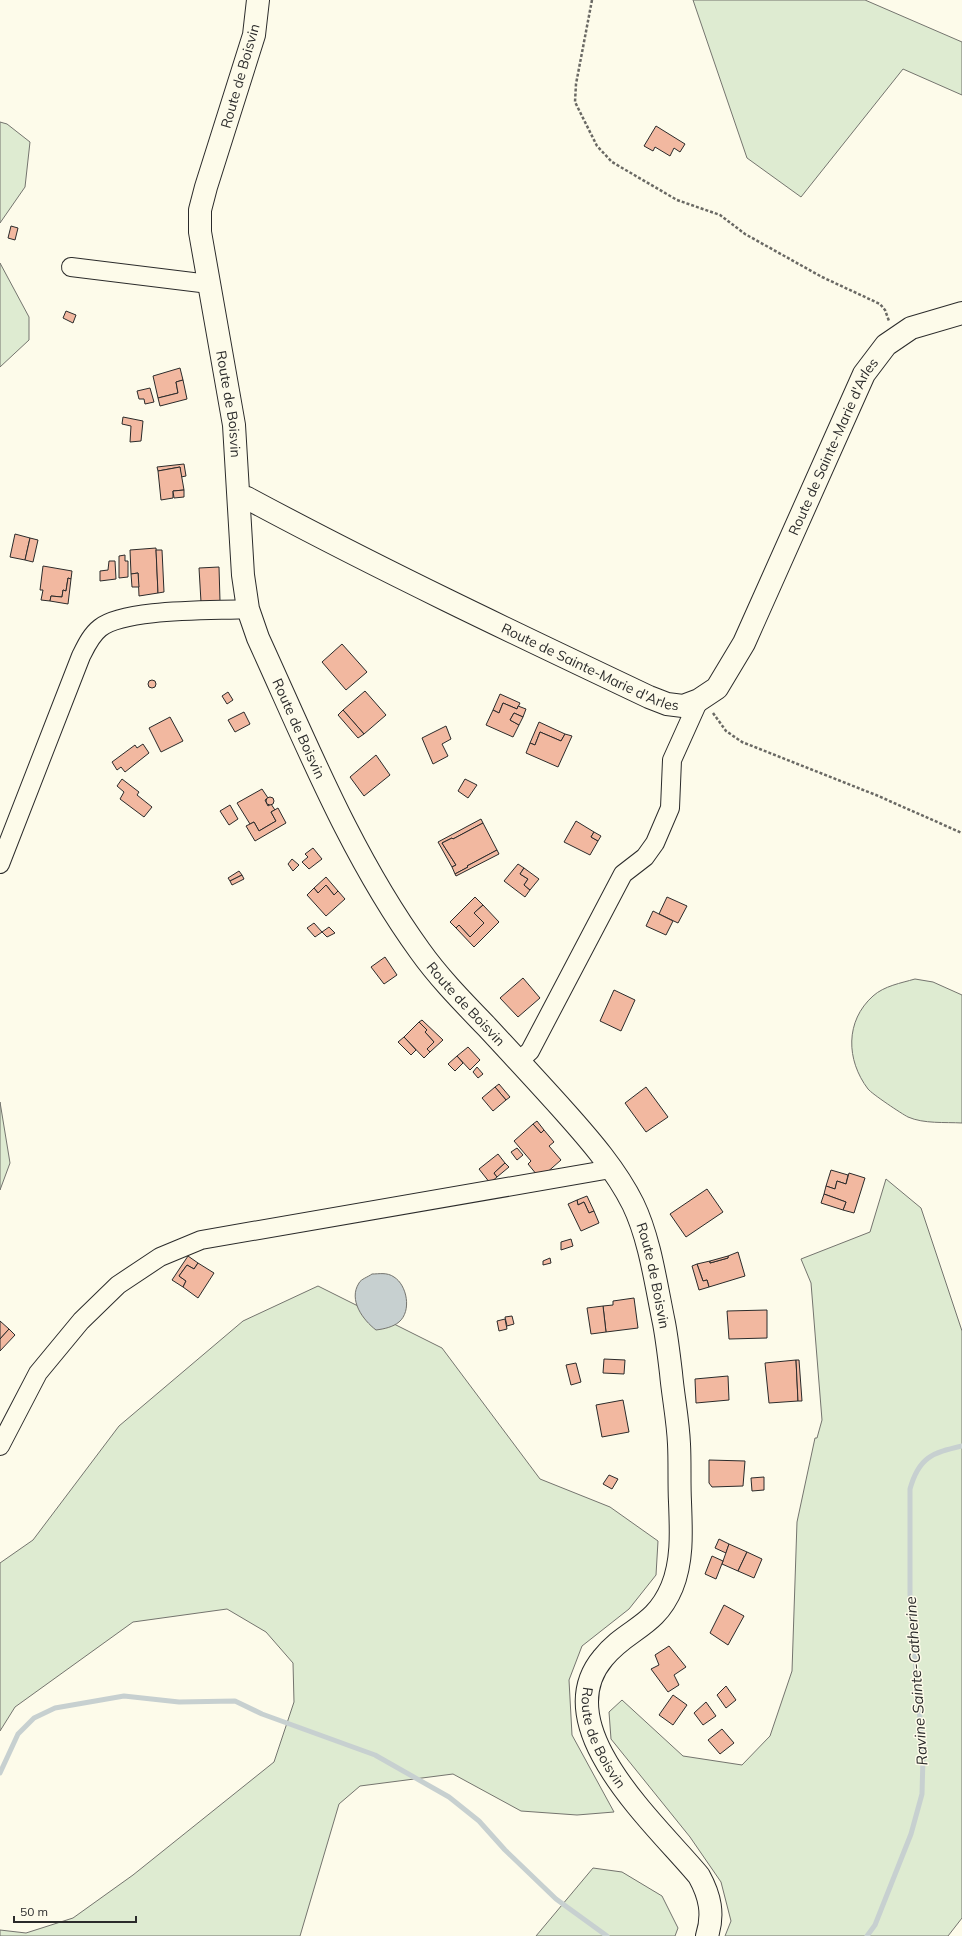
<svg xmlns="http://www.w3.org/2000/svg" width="962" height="1936" viewBox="0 0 962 1936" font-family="Mulish,sans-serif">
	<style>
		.green { fill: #deebd1; stroke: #74746e }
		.water { fill: #c7d0d0; stroke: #74746e }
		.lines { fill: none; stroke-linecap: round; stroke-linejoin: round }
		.stream { stroke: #c7d0d0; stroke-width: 5 }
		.building { fill: #f2b8a0; stroke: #2b2b2b }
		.minor-casing { stroke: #2b2b2b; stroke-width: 20 }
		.major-casing { stroke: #2b2b2b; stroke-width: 24 }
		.path { stroke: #6a6964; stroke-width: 2.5; stroke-dasharray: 3 2; stroke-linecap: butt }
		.minor { stroke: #fdfbea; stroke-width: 18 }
		.major { stroke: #fdfbea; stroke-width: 22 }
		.labels { text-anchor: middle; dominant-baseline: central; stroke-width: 3; stroke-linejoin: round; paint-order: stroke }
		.street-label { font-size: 14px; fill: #2b2b2b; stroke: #fdfbea }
		.water-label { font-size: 15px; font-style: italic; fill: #2b2b2b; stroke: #fdfbea }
	</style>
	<rect width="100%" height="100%" fill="#fdfbea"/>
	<g class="green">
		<polygon points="693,0 865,0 962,42 962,95 903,69 801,197 747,158"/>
		<polygon points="0,122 7,124 30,142 25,187 0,223"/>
		<polygon points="0,263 29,317 29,340 0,367"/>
		<path d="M915,979L933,982L962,995V1123C945,1122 924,1124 908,1117C902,1114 872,1094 868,1089C846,1060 845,1021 873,996C884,986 901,983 915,979Z"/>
		<polygon points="0,1102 10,1163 0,1190"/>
		<polygon points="886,1179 921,1208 962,1331 962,1918 948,1936 725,1936 731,1921 721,1882 690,1837 611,1739 609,1712 622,1700 683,1756 742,1765 770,1736 792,1671 797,1522 815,1438 817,1438 822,1420 811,1283 801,1259 870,1232"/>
		<polygon points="318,1286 442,1348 540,1479 610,1507 658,1541 656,1575 629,1609 582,1646 569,1680 572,1735 614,1812 577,1815 521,1811 453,1774 360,1786 339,1804 300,1936 0,1936 0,1930 26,1933 73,1918 133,1875 274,1762 294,1702 293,1663 266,1632 227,1609 133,1622 15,1707 0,1731 0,1563 33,1540 119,1426 243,1321"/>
		<polygon points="593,1868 622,1872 662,1896 678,1928 675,1936 536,1936"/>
	</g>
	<path class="water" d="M372,1274C379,1274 387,1272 394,1277C407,1285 412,1311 399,1322C393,1327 384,1329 376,1330C363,1320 348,1300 359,1283C361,1279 368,1277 372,1274Z"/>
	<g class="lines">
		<g class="stream">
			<polyline points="0,1773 18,1734 34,1718 55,1708 124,1696 179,1702 235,1701 262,1714 375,1755 449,1797 479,1821 505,1850 556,1899 607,1936"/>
			<path d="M867,1936L875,1925L911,1834L922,1794L923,1757L910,1594V1489C919,1457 932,1453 962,1446"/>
		</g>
	</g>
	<g class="building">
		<polygon points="656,126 685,144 680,152 674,148 670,156 655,147 653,151 644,146"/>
		<polygon points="11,226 18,228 15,240 8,238"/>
		<polygon points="66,311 76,315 73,323 63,318"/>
		<polygon points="180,368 183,380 176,382 178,393 158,398 153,376"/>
		<polygon points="183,380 187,399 160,406 158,398 178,393 176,382"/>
		<polygon points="150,388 154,402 145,404 144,399 139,399 137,391"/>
		<polygon points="123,417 143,421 141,441 130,442 131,426 122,424"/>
		<polygon points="184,464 186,476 181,477 180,467 158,471 157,467"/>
		<polygon points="180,467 184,490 173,491 173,498 161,500 158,471"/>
		<polygon points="184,490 184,497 174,498 173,491"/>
		<polygon points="15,534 30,538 25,560 10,557"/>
		<polygon points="30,538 38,540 33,562 25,560"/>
		<polygon points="156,548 158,593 139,596 138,573 131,574 130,550"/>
		<polygon points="156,550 162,550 164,592 158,593"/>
		<polygon points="125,555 125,561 128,561 128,577 119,578 119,556"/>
		<polygon points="109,561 115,561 116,579 100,581 100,571 108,570"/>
		<polygon points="43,566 72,571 71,579 68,578 66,591 63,590 62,597 51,596 50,601 41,600 43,590 40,590"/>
		<polygon points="219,567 220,601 201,602 199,568"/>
		<polygon points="138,573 139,587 132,587 131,574"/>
		<polygon points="68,578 71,579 68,604 50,601 51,596 62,597 63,590 66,591"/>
		<polygon points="342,644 367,672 346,690 322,662"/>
		<circle cx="152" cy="684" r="4"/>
		<polygon points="365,691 386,715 364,734 343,710"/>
		<polygon points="228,692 233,700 227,704 222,696"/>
		<polygon points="500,694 520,703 517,709 503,703 499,713 493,710"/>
		<polygon points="503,703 517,709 518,706 526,709 523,717 514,713 510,720 519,725 513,737 486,725 493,710 499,713"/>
		<polygon points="343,710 364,734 358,738 338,715"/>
		<polygon points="244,712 250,724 235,732 228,720"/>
		<polygon points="514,713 523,717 519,725 510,720"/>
		<polygon points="170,717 183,741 161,752 149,728"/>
		<polygon points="539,722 565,734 561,741 540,732 535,745 530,743"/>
		<polygon points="446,726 451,739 442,744 448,756 433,764 422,738"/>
		<polygon points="540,732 561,741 565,734 572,736 558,767 526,753 530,743 535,745"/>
		<polygon points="143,744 149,753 125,772 121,767 117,770 112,762 135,745 137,748"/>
		<polygon points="376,755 390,775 364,796 350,777"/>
		<polygon points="122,779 139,792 137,795 152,807 144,817 120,799 124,792 117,786"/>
		<polygon points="465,779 477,785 468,798 458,791"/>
		<polygon points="262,789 268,798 265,800 268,806 271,804 275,810 271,812 276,821 259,831 254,822 250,824 237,803"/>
		<circle cx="270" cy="801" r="4"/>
		<polygon points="230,805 238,819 229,825 220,811"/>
		<polygon points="278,808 286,823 255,841 246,826 254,822 259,831 276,821 271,812"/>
		<polygon points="481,819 483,823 453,839 452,838 442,843 456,865 452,867 438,842"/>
		<polygon points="576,821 594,832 591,837 598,841 590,855 564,842"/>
		<polygon points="483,823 497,850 467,866 468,867 455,874 452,867 456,865 442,843 452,838 453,839"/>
		<polygon points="594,832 601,836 598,841 591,837"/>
		<polygon points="313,848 322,859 309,869 302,862 308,857 305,854"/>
		<polygon points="497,850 499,854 456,876 455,874 468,867 467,866"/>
		<polygon points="292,859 299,865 293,871 288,864"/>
		<polygon points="518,864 524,868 520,874 528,879 524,885 530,890 525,897 504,881"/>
		<polygon points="524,868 539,879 530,890 524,885 528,879 520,874"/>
		<polygon points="239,871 242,875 230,881 228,878"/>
		<polygon points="242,875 244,879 232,885 230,881"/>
		<polygon points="326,877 338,891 334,895 326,885 318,893 314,888"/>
		<polygon points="326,885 334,895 338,891 345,899 326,916 307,895 314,888 318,893"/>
		<polygon points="475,897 483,905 474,913 484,923 470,937 459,925 456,928 450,922"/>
		<polygon points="667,897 687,906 678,923 659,914"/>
		<polygon points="483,905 499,922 474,947 456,928 459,925 470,937 484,923 474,913"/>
		<polygon points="653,911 673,921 666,935 646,926"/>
		<polygon points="314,923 322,932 315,937 307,928"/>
		<polygon points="329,927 335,933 327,937 322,932"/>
		<polygon points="385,957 397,975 384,984 371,967"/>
		<polygon points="523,978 540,998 518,1017 500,998"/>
		<polygon points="614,990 635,1000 621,1031 600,1021"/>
		<polygon points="422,1020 443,1040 430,1052 427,1049 434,1042 425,1032 427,1030 419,1022"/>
		<polygon points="419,1022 427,1030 425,1032 434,1042 427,1049 430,1052 424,1058 404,1037"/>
		<polygon points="404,1037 416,1050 411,1055 398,1042"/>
		<polygon points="468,1047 480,1060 470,1070 457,1056"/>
		<polygon points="457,1056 463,1063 455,1071 448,1064"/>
		<polygon points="477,1067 483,1074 478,1078 473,1072"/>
		<polygon points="499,1084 510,1097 506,1100 495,1087"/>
		<polygon points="495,1087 506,1100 493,1111 482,1098"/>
		<polygon points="646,1087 668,1117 646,1132 625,1103"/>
		<polygon points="537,1121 544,1130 541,1133 533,1124"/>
		<polygon points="533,1124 541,1133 544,1130 554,1142 549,1146 561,1160 544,1175 537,1175 528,1164 531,1161 514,1141"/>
		<polygon points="517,1148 523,1155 517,1160 511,1152"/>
		<polygon points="498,1154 505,1163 494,1173 497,1177 490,1183 479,1169"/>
		<polygon points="505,1163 509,1167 497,1177 494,1173"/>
		<polygon points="831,1170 848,1175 846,1184 837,1181 835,1189 826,1186"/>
		<polygon points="849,1173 865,1178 854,1213 843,1210 846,1202 824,1194 826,1186 835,1189 837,1181 846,1184"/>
		<polygon points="707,1189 723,1212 686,1237 670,1214"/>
		<polygon points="824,1194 846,1202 843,1210 821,1203"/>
		<polygon points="587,1196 594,1211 589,1213 584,1202 578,1205 577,1200"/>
		<polygon points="577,1200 578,1205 584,1202 589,1213 594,1211 599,1223 581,1231 568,1204"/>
		<polygon points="571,1239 573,1246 561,1250 561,1242"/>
		<polygon points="738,1252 745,1276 709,1287 707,1280 703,1281 697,1264 710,1261 710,1263 728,1258 728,1256"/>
		<polygon points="188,1256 198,1263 194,1269 187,1265 179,1276 186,1281 183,1287 172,1280"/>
		<polygon points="728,1256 728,1258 710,1263 710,1261"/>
		<polygon points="550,1258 551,1263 543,1265 543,1261"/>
		<polygon points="198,1263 214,1273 198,1298 183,1287 186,1281 179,1276 187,1265 194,1269"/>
		<polygon points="697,1264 703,1281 707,1280 709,1287 699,1290 692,1266"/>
		<polygon points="634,1298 638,1328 606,1332 603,1306 613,1305 613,1301"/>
		<polygon points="603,1306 606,1332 591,1334 587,1308"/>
		<polygon points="767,1310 767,1338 729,1339 727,1311"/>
		<polygon points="512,1316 514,1324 507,1326 505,1317"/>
		<polygon points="505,1319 507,1329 499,1331 497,1321"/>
		<polygon points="0,1321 9,1329 0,1339"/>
		<polygon points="9,1329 15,1335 0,1351 0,1339"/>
		<polygon points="604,1359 625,1360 624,1374 603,1373"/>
		<polygon points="796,1360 798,1401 769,1403 765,1363"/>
		<polygon points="796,1360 799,1360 802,1401 798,1401"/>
		<polygon points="576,1363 581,1382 571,1385 566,1365"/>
		<polygon points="728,1376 729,1400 696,1403 695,1379"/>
		<polygon points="623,1400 629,1432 602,1437 596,1405"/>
		<polygon points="709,1460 745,1461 743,1486 712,1487 709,1483"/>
		<polygon points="609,1475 618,1479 612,1489 603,1484"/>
		<polygon points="764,1477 764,1490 752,1491 751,1478"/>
		<polygon points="719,1539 729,1544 726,1553 715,1548"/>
		<polygon points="729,1544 747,1552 738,1571 722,1564"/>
		<polygon points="747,1552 762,1559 754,1578 738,1571"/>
		<polygon points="712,1556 723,1561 716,1579 705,1574"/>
		<polygon points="724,1605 744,1616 728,1645 710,1633"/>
		<polygon points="669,1646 686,1667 674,1675 679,1685 668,1692 651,1669 659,1665 655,1655"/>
		<polygon points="726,1686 736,1700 726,1708 717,1695"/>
		<polygon points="673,1695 687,1705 673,1725 659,1715"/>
		<polygon points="706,1702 716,1716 703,1725 694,1713"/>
		<polygon points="722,1729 734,1743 720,1754 708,1740"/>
	</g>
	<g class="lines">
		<g class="minor-casing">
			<g id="minor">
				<polyline points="71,267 209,284"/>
				<path d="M0,864L81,656C86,646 91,635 100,628C125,608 214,611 248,609"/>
				<polyline points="519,1061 530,1051 623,874 645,857 655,843 670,808 672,760 699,700"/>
				<polyline points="0,1446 38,1373 81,1321 118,1285 160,1257 201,1240 611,1169"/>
			</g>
		</g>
		<g class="major-casing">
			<g id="major">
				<path id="s1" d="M258,0L254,35L206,187L200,210V232L234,425L243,575L248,609L258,638C307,745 351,856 420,951C440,979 464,1003 487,1027C513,1055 539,1083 565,1112C590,1140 616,1170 633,1204C650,1239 656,1285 664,1323C667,1339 669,1356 671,1373C673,1396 678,1420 679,1444C680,1463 679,1483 680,1502C681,1530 683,1560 672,1587C655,1628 627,1628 603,1658C545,1727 658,1826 699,1876C710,1896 714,1914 707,1936"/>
				<path id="s2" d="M240,498H247C379,569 514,633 649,697L667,704L683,706L699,700L717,688L744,643L864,374L886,345L911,328L962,313"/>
			</g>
		</g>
		<g class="path">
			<polyline points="592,0 576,84 575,102 597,146 612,162 677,200 720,215 745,234 822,277 880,304 885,310 889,321"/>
			<polyline points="713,713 726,731 742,742 876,795 962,833"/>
		</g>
		<use href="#minor" class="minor"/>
		<use href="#major" class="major"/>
	</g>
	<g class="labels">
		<g class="street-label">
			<text transform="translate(240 76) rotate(-74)">Route de Boisvin</text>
			<text stroke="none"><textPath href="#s1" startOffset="415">Route de Boisvin</textPath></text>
			<text stroke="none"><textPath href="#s2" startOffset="798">Route de Sainte-Marie d'Arles</textPath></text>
			<text stroke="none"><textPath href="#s2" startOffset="390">Route de Sainte-Marie d'Arles</textPath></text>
			<text stroke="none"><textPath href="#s1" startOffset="751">Route de Boisvin</textPath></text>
			<text stroke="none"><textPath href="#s1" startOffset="1075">Route de Boisvin</textPath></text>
			<text stroke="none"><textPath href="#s1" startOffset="1411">Route de Boisvin</textPath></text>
			<text stroke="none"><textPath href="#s1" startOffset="1913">Route de Boisvin</textPath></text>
		</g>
		<g class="water-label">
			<text transform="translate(916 1681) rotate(-94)">Ravine Sainte-Catherine</text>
		</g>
	</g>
	<path d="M14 1916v6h122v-6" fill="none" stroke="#2b2b2b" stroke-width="2"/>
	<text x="20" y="1916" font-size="12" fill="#2b2b2b" stroke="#fdfbea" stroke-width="3" paint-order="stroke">50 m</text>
</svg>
